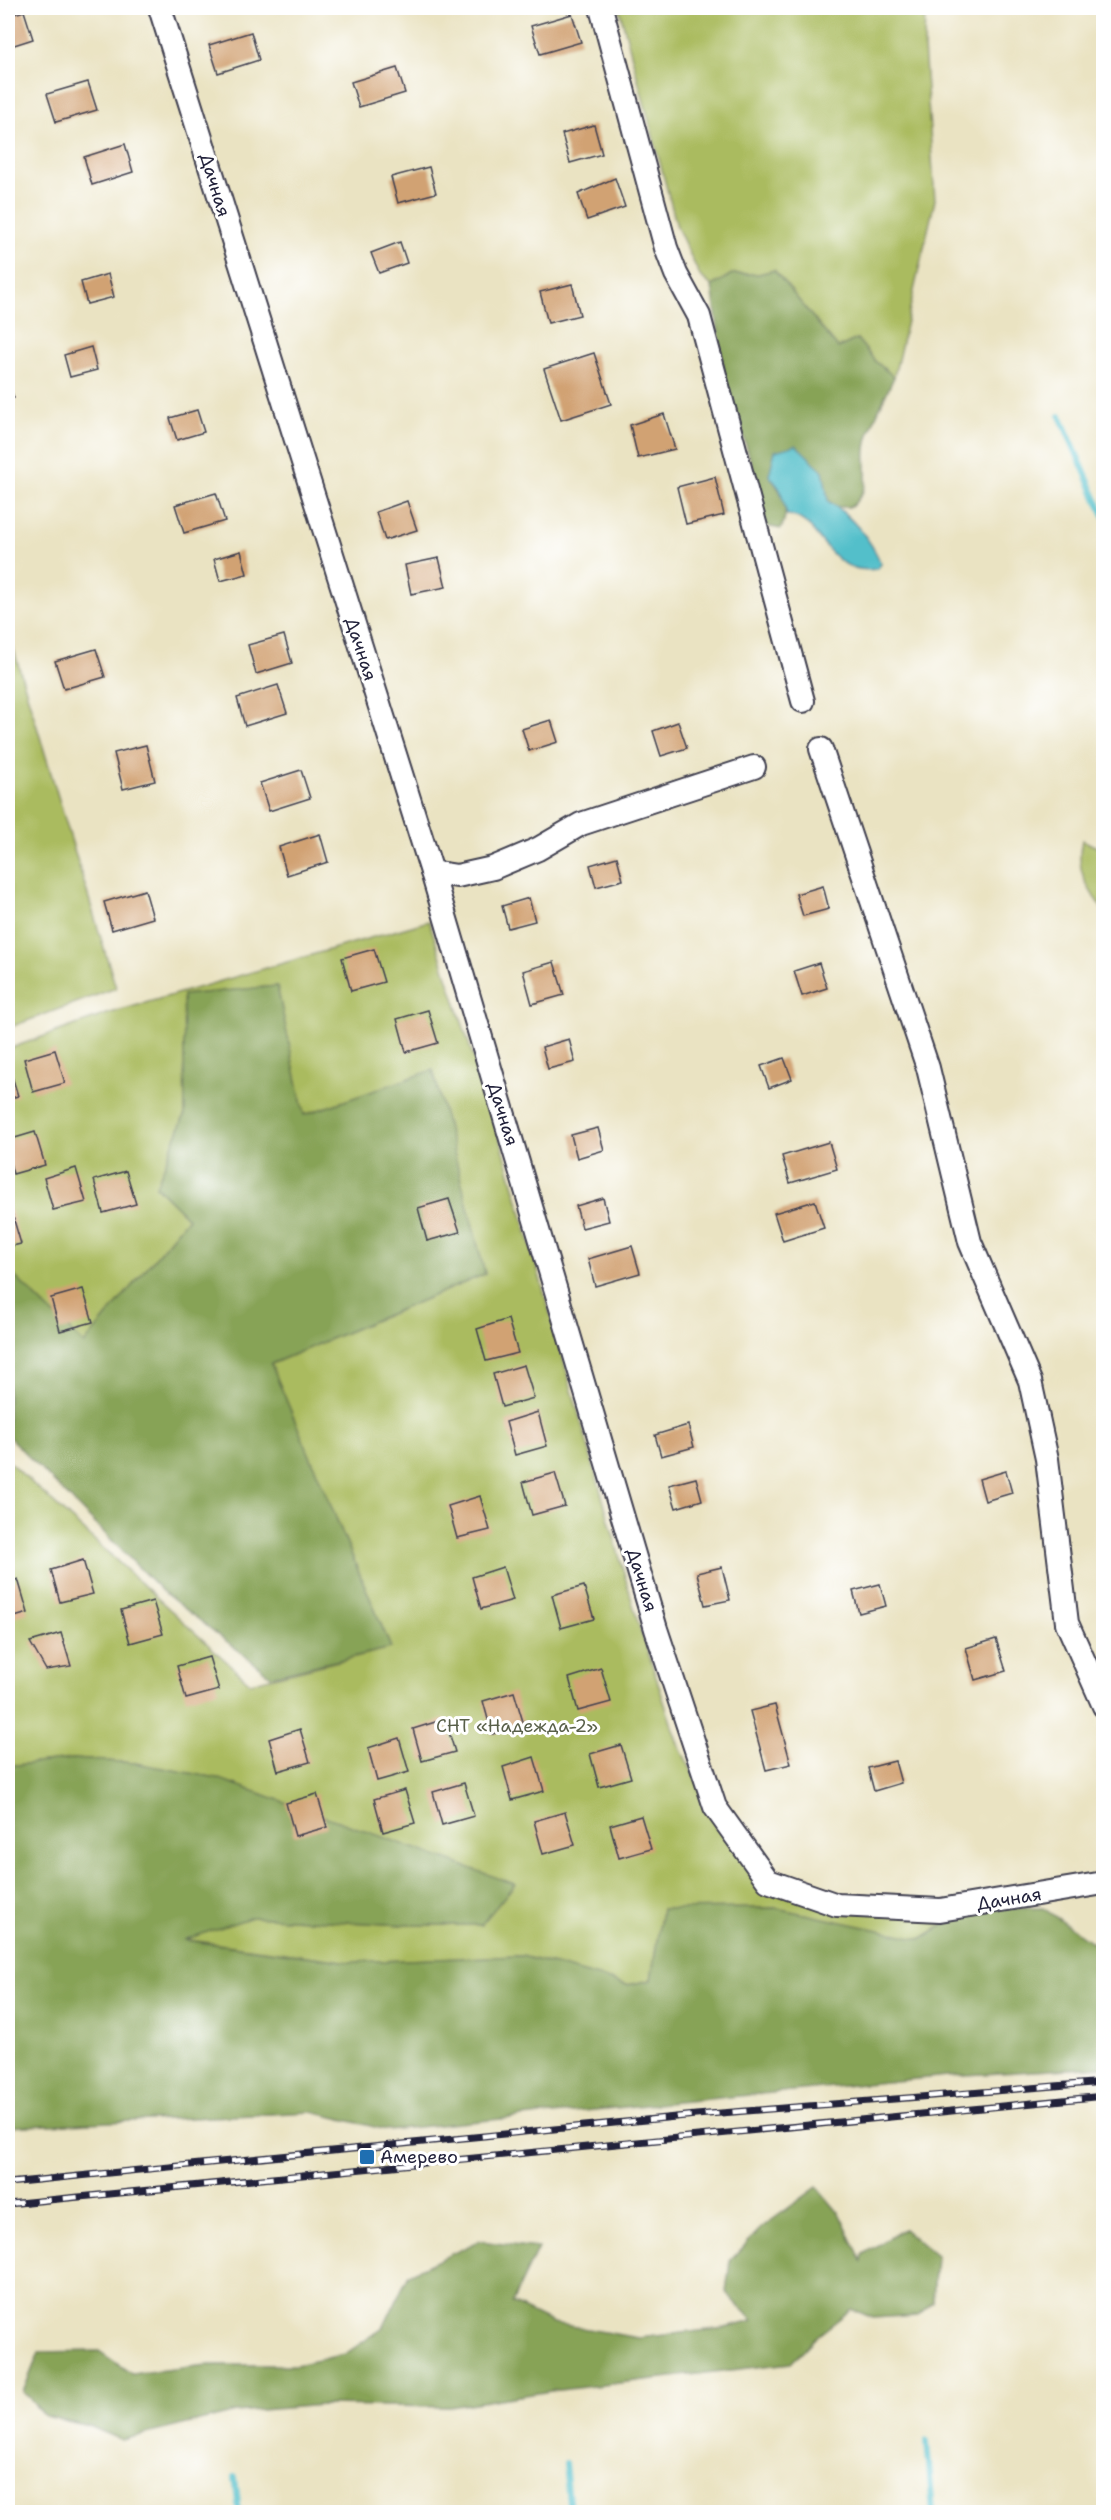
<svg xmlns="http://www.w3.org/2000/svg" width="1111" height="2520" viewBox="0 0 1111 2520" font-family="'Shantell Sans',sans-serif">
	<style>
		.green { fill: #aabb5f; stroke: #666e4d; stroke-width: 1.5 }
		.forest { fill: #87a356; stroke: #546248; stroke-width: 1.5 }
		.water { fill: #52bfca; stroke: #3a7082; stroke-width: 1.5 }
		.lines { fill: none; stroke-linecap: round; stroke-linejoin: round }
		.stream { stroke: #52bfca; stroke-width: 6 }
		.building { fill: #d1a273 }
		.minor-casing { stroke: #403f4f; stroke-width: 26 }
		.minor { stroke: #fff; stroke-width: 22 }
		.rail-casing { stroke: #22223b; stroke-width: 7 }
		.rail { stroke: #fff; stroke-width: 4.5; stroke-dasharray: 14; stroke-linecap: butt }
		.poi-dot { fill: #1f6fb2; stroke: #fff; stroke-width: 2 }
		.labels { text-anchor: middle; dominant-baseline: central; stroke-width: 6; stroke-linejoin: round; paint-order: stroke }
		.street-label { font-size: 18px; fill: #22223b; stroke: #fff }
		.park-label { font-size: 18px; fill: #585f49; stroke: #fff }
		.poi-label { font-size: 18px; fill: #22223b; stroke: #fff; text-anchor: start }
	</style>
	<rect width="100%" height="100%" fill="#fff"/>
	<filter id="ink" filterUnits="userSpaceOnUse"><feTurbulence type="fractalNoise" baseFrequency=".0167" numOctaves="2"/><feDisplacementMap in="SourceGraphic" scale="12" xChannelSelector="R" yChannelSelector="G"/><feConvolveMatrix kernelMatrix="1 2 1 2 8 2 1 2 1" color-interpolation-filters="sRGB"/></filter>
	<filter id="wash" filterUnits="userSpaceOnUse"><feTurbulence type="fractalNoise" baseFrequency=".008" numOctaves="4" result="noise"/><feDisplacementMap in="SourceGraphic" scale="24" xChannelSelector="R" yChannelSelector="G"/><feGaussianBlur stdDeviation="1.35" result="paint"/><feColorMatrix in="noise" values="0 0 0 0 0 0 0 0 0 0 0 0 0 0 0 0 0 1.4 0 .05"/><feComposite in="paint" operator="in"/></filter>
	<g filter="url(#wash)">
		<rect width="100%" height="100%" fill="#eae3c2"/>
		<g class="green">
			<polygon points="619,8 925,8 924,47 935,200 894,377 875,361 857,339 838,348 774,270 759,274 732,274 712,286 700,276 677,227"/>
			<polygon points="8,631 116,988 8,1028"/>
			<path d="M1082,840L1103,850V910C1086,886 1075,870 1082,840Z"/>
			<polygon points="429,921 503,1148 638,1622 678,1744 721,1828 760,1875 837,1902 970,1909 921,1939 776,1908 662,1909 651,1980 627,1985 522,1956 350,1962 182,1939 252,1917 406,1925 481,1925 217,1778 135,1763 73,1759 8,1766 8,1461 250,1683 391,1648 271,1364 485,1274 433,1071 304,1115 277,986 184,995 185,1114 156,1186 188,1218 84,1344 8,1270 8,1049 107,1014"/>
		</g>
		<g class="forest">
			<path d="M774,270L838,348L857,339L875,361L894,377C885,397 874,417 868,438C860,466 877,483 851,507H837L828,501L823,471L812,461L769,475C783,493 791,507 781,529L766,526L755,475L724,373L712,286L732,274H759Z"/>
			<polygon points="277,986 304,1115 433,1070 485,1274 271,1364 391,1648 271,1676 162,1591 8,1436 8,1270 84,1344 188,1218 156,1186 185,1114 183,995"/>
			<polygon points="73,1759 135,1763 217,1778 515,1884 481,1925 406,1925 252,1917 184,1940 350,1962 522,1956 627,1985 651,1980 662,1909 776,1908 921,1939 970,1909 1043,1908 1093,1943 1103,1941 1103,2067 948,2076 387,2130 312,2112 8,2127 8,1766"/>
			<polygon points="817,2187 839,2213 862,2261 863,2254 904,2229 936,2255 933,2302 918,2315 873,2318 852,2309 816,2337 791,2363 551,2391 450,2407 322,2405 236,2412 122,2440 89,2426 45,2416 23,2392 39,2352 99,2351 132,2374 206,2365 296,2365 345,2354 383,2328 409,2274 479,2241 538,2248 512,2303 553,2323 639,2338 725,2328 753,2321 726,2292 730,2261 761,2228"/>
		</g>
		<path class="water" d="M796,445L823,471L828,501C851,516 871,539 881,564L877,569C824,577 822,517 787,515L780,489L769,475L775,451Z"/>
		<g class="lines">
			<g class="stream">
				<polyline points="1060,416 1104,516"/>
				<polyline points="927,2441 933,2512"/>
				<polyline points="565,2463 570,2512"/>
				<polyline points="235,2477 239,2512"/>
			</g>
		</g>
		<g id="blocks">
			<g class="building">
				<polygon points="24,11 33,39 8,47 8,16"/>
				<polygon points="572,14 581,42 540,54 531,26"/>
				<polygon points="251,32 259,60 218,73 209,45"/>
				<polygon points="397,68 405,93 359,107 351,82"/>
				<polygon points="88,82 97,110 56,122 47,94"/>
				<polygon points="594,125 602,154 570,163 562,134"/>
				<polygon points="125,144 133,172 92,185 84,157"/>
				<polygon points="429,167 436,193 398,203 391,177"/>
				<polygon points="615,178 625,207 587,220 578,194"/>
				<polygon points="400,242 407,263 379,273 371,253"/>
				<polygon points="108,274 114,297 87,304 81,282"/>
				<polygon points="572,284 580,315 548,323 540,292"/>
				<polygon points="91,347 97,370 70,377 64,355"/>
				<polygon points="594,353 611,404 561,420 544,369"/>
				<polygon points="8,381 14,398 8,400"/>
				<polygon points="197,410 204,432 177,440 170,418"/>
				<polygon points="664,414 675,449 638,458 630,425"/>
				<polygon points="715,477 724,515 686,524 677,487"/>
				<polygon points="216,493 225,521 184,533 175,505"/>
				<polygon points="407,501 417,530 385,540 376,512"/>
				<polygon points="241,551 247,574 220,581 214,559"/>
				<polygon points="439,558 446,587 411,594 405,565"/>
				<polygon points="284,635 292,663 256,674 248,645"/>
				<polygon points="96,649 105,677 64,689 55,661"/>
				<polygon points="278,685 287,713 245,726 237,698"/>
				<polygon points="551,720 558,742 529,751 522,729"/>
				<polygon points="678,722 687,748 661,756 653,731"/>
				<polygon points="146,745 155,781 123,789 114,753"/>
				<polygon points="301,770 310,798 269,811 260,783"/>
				<polygon points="320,834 328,862 287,875 279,847"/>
				<polygon points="617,857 623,880 596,887 590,865"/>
				<polygon points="823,886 829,909 803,916 796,894"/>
				<polygon points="145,890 153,918 112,930 104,902"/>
				<polygon points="529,898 535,921 508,928 502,906"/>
				<polygon points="374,949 384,982 351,991 342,958"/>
				<polygon points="554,962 564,995 532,1004 523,971"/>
				<polygon points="819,963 827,988 802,996 794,971"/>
				<polygon points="428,1010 438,1043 406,1052 397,1019"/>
				<polygon points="569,1039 575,1062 548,1069 542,1047"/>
				<polygon points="55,1050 65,1083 33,1092 24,1059"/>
				<polygon points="784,1058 792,1079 769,1088 761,1066"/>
				<polygon points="8,1063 18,1096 8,1099"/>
				<polygon points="598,1128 604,1150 577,1158 571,1135"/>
				<polygon points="35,1132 45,1165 13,1174 8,1155 8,1140"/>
				<polygon points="829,1142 837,1169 790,1183 782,1156"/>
				<polygon points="76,1168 86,1202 53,1210 44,1178"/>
				<polygon points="126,1171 136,1204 103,1213 94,1180"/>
				<polygon points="603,1198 609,1221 582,1228 576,1206"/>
				<polygon points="449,1199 460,1232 427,1241 418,1208"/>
				<polygon points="815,1201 824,1228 783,1241 774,1213"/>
				<polygon points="11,1210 21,1244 8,1247 8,1211"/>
				<polygon points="632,1246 640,1273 595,1286 588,1259"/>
				<polygon points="83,1289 93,1322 60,1331 51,1298"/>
				<polygon points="508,1319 518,1353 486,1361 477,1329"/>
				<polygon points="524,1365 534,1398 502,1407 493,1374"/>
				<polygon points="538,1412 547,1446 515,1455 506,1422"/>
				<polygon points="688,1425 694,1447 661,1456 655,1435"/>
				<polygon points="1006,1471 1012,1493 985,1501 979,1479"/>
				<polygon points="555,1473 565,1506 532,1515 523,1482"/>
				<polygon points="696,1478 702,1500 676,1508 669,1485"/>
				<polygon points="480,1496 490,1530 457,1538 448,1506"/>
				<polygon points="83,1560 93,1594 60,1602 51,1570"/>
				<polygon points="503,1567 513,1600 481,1609 472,1577"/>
				<polygon points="722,1567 730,1600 705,1605 697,1573"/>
				<polygon points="18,1579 28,1613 8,1619 8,1583"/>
				<polygon points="880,1584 886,1606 859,1613 853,1591"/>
				<polygon points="584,1586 594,1619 561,1628 552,1595"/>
				<polygon points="153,1601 163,1634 130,1643 121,1610"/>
				<polygon points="61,1633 71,1666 46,1670 30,1642"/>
				<polygon points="996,1639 1006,1671 975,1680 966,1648"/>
				<polygon points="209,1657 219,1690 186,1699 177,1666"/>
				<polygon points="601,1668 611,1702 578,1711 569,1678"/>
				<polygon points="514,1692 524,1725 492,1734 483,1701"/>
				<polygon points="775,1705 791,1764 766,1770 750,1711"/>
				<polygon points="445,1719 455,1752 422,1761 413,1729"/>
				<polygon points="300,1729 310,1762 278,1771 269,1739"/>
				<polygon points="399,1738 409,1772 377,1781 368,1748"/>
				<polygon points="621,1745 631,1778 599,1787 590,1754"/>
				<polygon points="534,1757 544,1791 512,1800 503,1767"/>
				<polygon points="895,1761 901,1783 874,1791 868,1768"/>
				<polygon points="464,1783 474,1816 442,1825 433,1792"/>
				<polygon points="405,1790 415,1823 383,1832 374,1799"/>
				<polygon points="317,1794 327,1827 295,1836 286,1803"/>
				<polygon points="565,1812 575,1845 543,1854 534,1821"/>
				<polygon points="641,1816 651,1849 619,1858 610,1825"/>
			</g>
		</g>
	</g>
	<g filter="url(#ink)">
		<use href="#blocks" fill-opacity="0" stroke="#403f4f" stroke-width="1.5"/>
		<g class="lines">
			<g class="minor-casing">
				<g id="minor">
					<polyline points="160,8 432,872 656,1629 715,1807 768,1881 837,1905 940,1910 1104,1883"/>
					<polyline points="601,8 666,248 676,274 699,316 803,701"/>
					<polyline points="821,749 928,1068 970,1242 1030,1381 1047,1459 1067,1623 1104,1706"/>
					<polyline points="432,872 457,876 493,868 538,849 581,824 754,767"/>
				</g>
			</g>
			<use href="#minor" class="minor"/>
			<g class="rail-casing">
				<g id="rail">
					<polyline points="8,2183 696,2115 1104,2082"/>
					<polyline points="8,2204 1104,2096"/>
				</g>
			</g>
			<use href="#rail" class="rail"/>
		</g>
	</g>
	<rect class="poi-dot" x="359" y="2149" width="16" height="16" rx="3"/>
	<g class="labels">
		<g class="street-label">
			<text transform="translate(215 185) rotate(73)">Дачная</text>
			<text transform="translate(361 649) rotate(72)">Дачная</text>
			<text transform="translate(503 1114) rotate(73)">Дачная</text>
			<text transform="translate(642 1580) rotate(73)">Дачная</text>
			<text transform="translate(1009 1899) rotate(-9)">Дачная</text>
		</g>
		<g class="park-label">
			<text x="517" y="1726">СНТ «Надежда-2»</text>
		</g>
		<g class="poi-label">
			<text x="380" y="2157">Амерево</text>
		</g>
	</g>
	<rect width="1111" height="2520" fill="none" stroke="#fff" stroke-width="30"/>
</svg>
